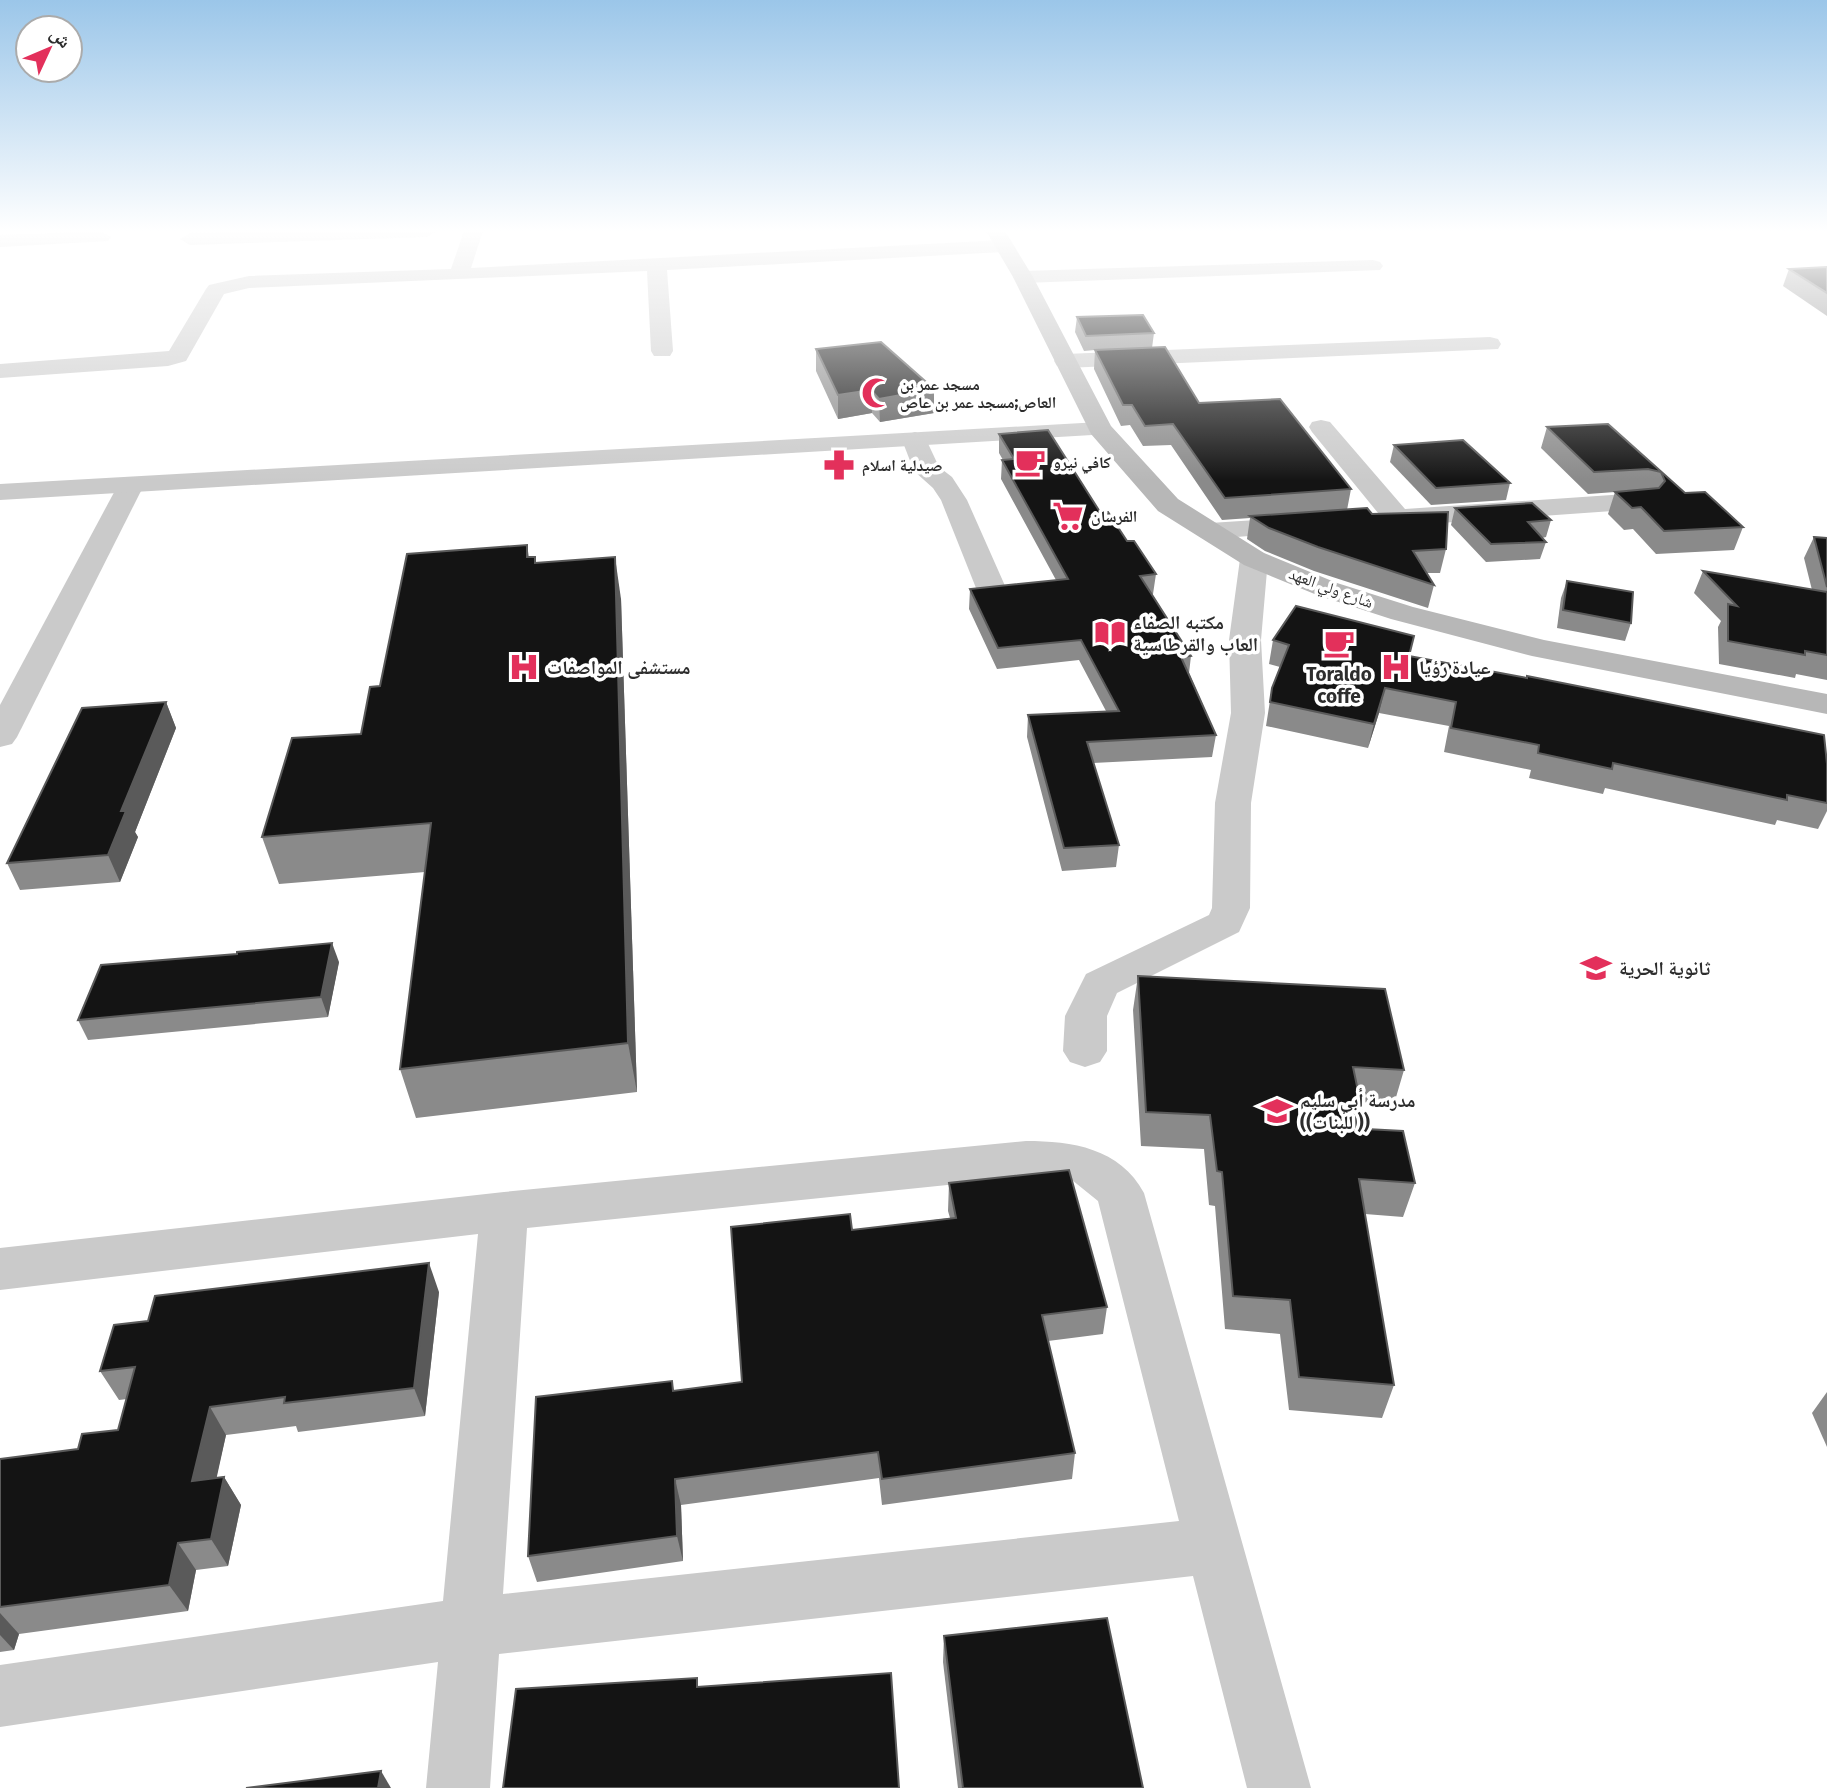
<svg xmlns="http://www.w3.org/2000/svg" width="1827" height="1788" viewBox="0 0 1827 1788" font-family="'Fira Sans','Noto Naskh Arabic',sans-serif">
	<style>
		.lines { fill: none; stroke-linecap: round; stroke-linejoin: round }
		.minor { fill: #cacaca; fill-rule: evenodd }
		.tertiary { fill: #cacaca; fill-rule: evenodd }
		.secondary { fill: #b7b7b7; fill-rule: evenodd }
		.wall { fill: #8a8a8a }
		.shaded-wall { fill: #5a5a5a }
		.building { fill: #141414; stroke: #5a5a5a; stroke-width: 2 }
		.labels { text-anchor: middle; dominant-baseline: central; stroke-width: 7; stroke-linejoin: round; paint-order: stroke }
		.far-poi-label { font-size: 16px; font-weight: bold; fill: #2d2d2d; stroke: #fff; text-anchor: start }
		.far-street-label { font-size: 16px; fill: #2d2d2d; stroke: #fff }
		.poi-label { font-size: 19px; font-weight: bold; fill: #2d2d2d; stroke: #fff; text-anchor: start }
	</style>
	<rect width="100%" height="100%" fill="#fff"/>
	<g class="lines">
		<g class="minor">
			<polygon points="101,231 111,237 108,241 0,247 0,235"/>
			<polygon points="266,231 437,231 427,237 190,245 180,239 190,233"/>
			<polygon points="464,231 483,231 471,268 1003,240 1013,246 1003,252 667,270 673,351 670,356 654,356 651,351 647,271 249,288 224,294 186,361 168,366 0,378 0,364 169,351 206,289 209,285 249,276 451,269"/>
			<polygon points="1373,260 1380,262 1383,266 1380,270 1023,283 1016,281 1013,277 1016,273 1023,271"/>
			<polygon points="1490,337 1498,339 1501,344 1498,349 1065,368 1057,366 1054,361 1057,356 1065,354"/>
			<polygon points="1321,420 1330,422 1405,509 1641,493 1651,495 1655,501 1651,507 1641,509 1397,526 1387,524 1312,432 1309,427 1312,422"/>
			<polygon points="915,432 924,435 939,467 952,477 967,500 1006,588 1001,594 991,597 981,594 976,588 941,500 933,488 914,471 902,440 906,435"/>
			<polygon points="131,477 140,479 144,485 17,737 12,744 0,747 0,705 118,485 122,479"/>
			<polygon points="1302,517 1312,519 1316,525 1312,531 1210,539 1200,537 1196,531 1200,525 1210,523"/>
			<polygon points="1254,550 1264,553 1268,559 1261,640 1265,713 1251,803 1250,908 1239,932 1117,993 1107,1016 1107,1051 1100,1062 1085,1067 1070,1062 1063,1051 1065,1016 1086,974 1209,915 1212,908 1215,803 1231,713 1229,640 1240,559 1244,553"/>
			<path d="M1026,1141C1072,1141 1120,1148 1144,1193L1311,1788H1247L1193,1576L499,1654L490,1788H426L438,1662L0,1727V1665L443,1601L478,1234L0,1290V1248L504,1192ZM1026,1177L1072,1180L1098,1201L1179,1521L503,1594L527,1228Z"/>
		</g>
		<polygon class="tertiary" points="1100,422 1109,424 1112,429 1109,434 0,500 0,484"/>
		<polygon class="secondary" points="986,231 1005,231 1033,277 1111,426 1178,499 1264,553 1337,583 1413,607 1544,640 1827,694 1827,714 1532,656 1391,619 1317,595 1244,565 1158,511 1091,434 1013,277"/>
	</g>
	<g class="wall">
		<polygon points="1827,267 1827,316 1783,286 1789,269"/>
		<polygon points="1077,317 1154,333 1152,348 1199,403 1351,489 1347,510 1372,514 1446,549 1440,573 1427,573 1434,585 1428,608 1314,571 1265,551 1247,539 1250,518 1222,520 1171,445 1143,446 1130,425 1121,426 1094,369 1095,350 1084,351 1075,332"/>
		<polygon points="816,349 934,413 880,422 872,413 838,419 816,371"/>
		<polygon points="1608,424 1685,493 1743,527 1734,550 1656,554 1633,529 1624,530 1608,514 1615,492 1588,494 1541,448 1547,427"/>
		<polygon points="999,434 1100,512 1156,574 1153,594 1152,594 1191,656 1189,673 1216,735 1212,757 1093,763 1119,845 1116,867 1062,871 1027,737 1028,715 1106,711 1079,660 997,669 969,609 970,589 1056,580 1001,479 1002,460 1003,460 999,453"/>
		<polygon points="1394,445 1510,483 1506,500 1431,505 1390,462"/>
		<polygon points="1455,508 1551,520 1546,537 1542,538 1546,542 1540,559 1486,562 1451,525"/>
		<polygon points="1814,537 1827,538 1827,680 1796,674 1795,678 1719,664 1718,627 1721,621 1694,593 1703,571 1812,590 1804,558"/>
		<polygon points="527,545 529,557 536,563 621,599 637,1092 416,1118 400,1069 425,872 279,884 262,837 361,734"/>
		<polygon points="1567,581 1631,623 1625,641 1557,628 1561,598"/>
		<polygon points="1273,640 1409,656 1827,764 1827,811 1818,829 1777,820 1775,825 1605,788 1603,794 1529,778 1531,770 1444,752 1449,726 1379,713 1368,748 1266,726 1272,688 1280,667 1269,664"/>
		<polygon points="166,702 176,728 135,832 138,837 120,882 20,890 7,863"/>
		<polygon points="339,962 328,1017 88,1040 78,1020"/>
		<polygon points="1138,976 1404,1070 1394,1104 1360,1102 1366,1129 1415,1183 1403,1217 1365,1214 1394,1385 1382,1418 1289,1410 1280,1334 1225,1329 1215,1206 1209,1205 1204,1149 1141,1146 1133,1010"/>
		<polygon points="949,1183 1107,1307 1103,1334 1048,1341 1075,1453 1072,1479 882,1505 879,1478 681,1505 683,1561 537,1582 528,1556 672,1381 674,1391 742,1382 852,1230 950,1218 948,1211"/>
		<polygon points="439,1292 425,1416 298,1432 296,1426 226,1435 216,1478 224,1477 241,1505 228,1566 196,1570 188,1611 19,1634 14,1650 0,1652 0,1459 78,1449 118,1430 127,1399 119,1400 100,1371"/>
		<polygon points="1827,1392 1827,1447 1812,1413"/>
		<polygon points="944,1636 1143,1788 958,1788 943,1662"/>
	</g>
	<g class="shaded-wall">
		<polygon points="934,389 934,413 880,422 879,399"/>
		<polygon points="871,390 872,413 838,419 838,395"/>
		<polygon points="615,557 621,599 637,1092 628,1043"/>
		<polygon points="1385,688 1379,713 1368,748 1374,724"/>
		<polygon points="166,702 176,728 135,832 138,837 120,882 108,855 121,811"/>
		<polygon points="332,943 339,962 328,1017 321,997"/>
		<polygon points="429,1263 439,1292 425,1416 414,1388"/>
		<polygon points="210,1407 226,1435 210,1508 192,1481"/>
		<polygon points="224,1477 241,1505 228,1566 211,1539"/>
		<polygon points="675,1479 681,1505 683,1561 677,1536"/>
		<polygon points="178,1543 196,1570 188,1611 169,1585"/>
		<polygon points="0,1613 19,1634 14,1650 0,1635"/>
		<polygon points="381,1771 391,1788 378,1788"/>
	</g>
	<g class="building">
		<polygon points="1827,267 1827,293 1789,269"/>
		<polygon points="1143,315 1154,333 1086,336 1077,317"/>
		<polygon points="881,342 934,389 879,399 871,390 838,395 816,349"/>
		<polygon points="1165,347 1199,403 1280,399 1351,489 1225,498 1173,424 1145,426 1132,405 1123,405 1095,350"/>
		<polygon points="1608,424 1685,493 1705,492 1743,527 1664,531 1641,507 1632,508 1615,492 1659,488 1665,481 1661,472 1648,469 1594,472 1547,427"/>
		<polygon points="1048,430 1100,512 1108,512 1127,541 1134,541 1156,574 1140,576 1191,656 1181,657 1216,735 1087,742 1119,845 1064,848 1028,715 1119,711 1081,640 998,648 970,589 1068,579 1002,460 1014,459 999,434"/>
		<polygon points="1463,440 1510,483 1436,488 1394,445"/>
		<polygon points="1532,503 1551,520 1528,522 1546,542 1491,544 1455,508"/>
		<polygon points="1367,508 1372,514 1448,512 1446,549 1413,551 1434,585 1318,547 1269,528 1250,516"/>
		<polygon points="1814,537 1827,538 1827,587"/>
		<polygon points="527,545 527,557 535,557 535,563 615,557 628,1043 400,1069 431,823 262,837 292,738 361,734 370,687 380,686 407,554"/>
		<polygon points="1703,571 1827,592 1827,655 1805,651 1805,655 1728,641 1728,604 1737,606"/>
		<polygon points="1567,581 1633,592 1631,623 1563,610"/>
		<polygon points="1296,606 1414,636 1409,656 1527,678 1527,676 1824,735 1827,764 1827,803 1787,795 1787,800 1613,763 1612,769 1538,753 1539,745 1451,728 1456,702 1385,688 1374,724 1270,702 1272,688 1289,645 1273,640"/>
		<polygon points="166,702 121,811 126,811 108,855 7,863 82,708"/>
		<polygon points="332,943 321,997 78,1020 101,965 237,954 237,952"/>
		<polygon points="1138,976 1385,989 1404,1070 1353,1067 1366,1129 1403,1131 1415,1183 1359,1179 1394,1385 1299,1377 1290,1300 1233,1296 1222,1172 1217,1171 1210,1115 1146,1112"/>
		<polygon points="1069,1170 1107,1307 1042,1315 1075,1453 882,1479 878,1452 675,1479 677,1536 528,1556 536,1397 672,1381 673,1391 742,1382 731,1227 850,1214 852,1230 956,1218 949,1183"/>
		<polygon points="429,1263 414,1388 284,1403 285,1397 210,1407 192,1481 224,1477 211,1539 178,1543 169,1585 0,1607 0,1459 78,1449 82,1434 118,1430 135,1367 100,1371 114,1325 148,1321 155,1296"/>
		<polygon points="1107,1618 1143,1788 963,1788 944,1636"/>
		<polygon points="891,1673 899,1788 503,1788 516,1689 697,1678 697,1687"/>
		<polygon points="381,1771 378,1788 246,1788"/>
	</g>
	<linearGradient id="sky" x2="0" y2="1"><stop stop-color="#9bc6e9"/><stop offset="0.48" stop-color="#fff"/><stop offset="1" stop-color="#fff" stop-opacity="0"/></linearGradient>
	<rect width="1827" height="481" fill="url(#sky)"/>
	<defs>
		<g id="mosque-bare" transform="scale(2.415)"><path d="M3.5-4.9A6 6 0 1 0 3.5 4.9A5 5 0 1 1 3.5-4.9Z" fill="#e3305b" stroke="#fff" stroke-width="2.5" paint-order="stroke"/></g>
		<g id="cafe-bare" transform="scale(2.415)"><path d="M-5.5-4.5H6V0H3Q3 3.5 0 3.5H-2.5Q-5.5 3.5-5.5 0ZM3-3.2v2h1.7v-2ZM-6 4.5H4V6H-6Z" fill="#e3305b" stroke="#fff" stroke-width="2.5" paint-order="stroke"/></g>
		<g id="pharmacy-bare" transform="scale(2.415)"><path d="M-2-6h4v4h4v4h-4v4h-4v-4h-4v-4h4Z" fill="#e3305b" stroke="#fff" stroke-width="2.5" paint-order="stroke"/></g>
		<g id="supermarket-bare" transform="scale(2.415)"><path d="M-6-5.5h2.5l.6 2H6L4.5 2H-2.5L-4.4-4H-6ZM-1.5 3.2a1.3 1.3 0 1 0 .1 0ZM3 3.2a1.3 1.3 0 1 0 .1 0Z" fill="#e3305b" stroke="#fff" stroke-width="2.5" paint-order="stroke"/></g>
		<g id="library-bare" transform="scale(2.415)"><path d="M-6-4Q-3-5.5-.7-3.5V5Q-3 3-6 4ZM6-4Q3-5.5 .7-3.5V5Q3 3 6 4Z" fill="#e3305b" stroke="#fff" stroke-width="2.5" paint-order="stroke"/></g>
		<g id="hospital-bare" transform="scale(2.415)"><path d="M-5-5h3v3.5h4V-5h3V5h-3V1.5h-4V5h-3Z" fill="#e3305b" stroke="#fff" stroke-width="2.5" paint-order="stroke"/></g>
		<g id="school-bare" transform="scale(2.415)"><path d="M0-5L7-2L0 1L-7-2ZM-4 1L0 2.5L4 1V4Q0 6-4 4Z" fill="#e3305b" stroke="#fff" stroke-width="2.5" paint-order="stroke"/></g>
	</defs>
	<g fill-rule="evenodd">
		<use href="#mosque-bare" x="877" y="393"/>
		<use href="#cafe-bare" x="1030" y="462"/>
		<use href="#pharmacy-bare" x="839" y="465"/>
		<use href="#supermarket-bare" x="1068" y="516"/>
		<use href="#library-bare" x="1110" y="633"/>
		<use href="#cafe-bare" x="1339" y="643"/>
		<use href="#hospital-bare" x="524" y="667"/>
		<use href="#hospital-bare" x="1396" y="667"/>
		<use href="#school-bare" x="1596" y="968"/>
		<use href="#school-bare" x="1277" y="1111"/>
	</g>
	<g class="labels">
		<g class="far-poi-label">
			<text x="900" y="384">مسجد عمر بن<tspan x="900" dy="18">العاص;مسجد عمر بن عاص</tspan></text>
			<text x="1053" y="462">كافي نيرو</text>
			<text x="862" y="465">صيدلية اسلام</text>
			<text x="1091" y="516">الفرسان</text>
		</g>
		<g class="far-street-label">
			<text transform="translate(1331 588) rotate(20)">شارع ولي العهد</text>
		</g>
		<g class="poi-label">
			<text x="1133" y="622">مكتبه الصفاء<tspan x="1133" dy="22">العاب والقرطاسية</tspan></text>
			<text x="547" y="667">مستشفى المواصفات</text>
			<text x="1419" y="667">عيادة رؤيا</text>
			<text x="1339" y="674" text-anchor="middle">Toraldo<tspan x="1339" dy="22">coffe</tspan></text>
			<text x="1619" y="968">ثانوية الحرية</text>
			<text x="1300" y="1100">مدرسة أبي سليم<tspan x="1300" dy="22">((للبنات ))</tspan></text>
		</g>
	</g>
	<g transform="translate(49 49) rotate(46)"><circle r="33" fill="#ffffff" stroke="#ababab" stroke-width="2"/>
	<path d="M0-5L12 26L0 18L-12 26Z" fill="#e3305b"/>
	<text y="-10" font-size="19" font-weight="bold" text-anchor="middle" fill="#2d2d2d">ش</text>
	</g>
</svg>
